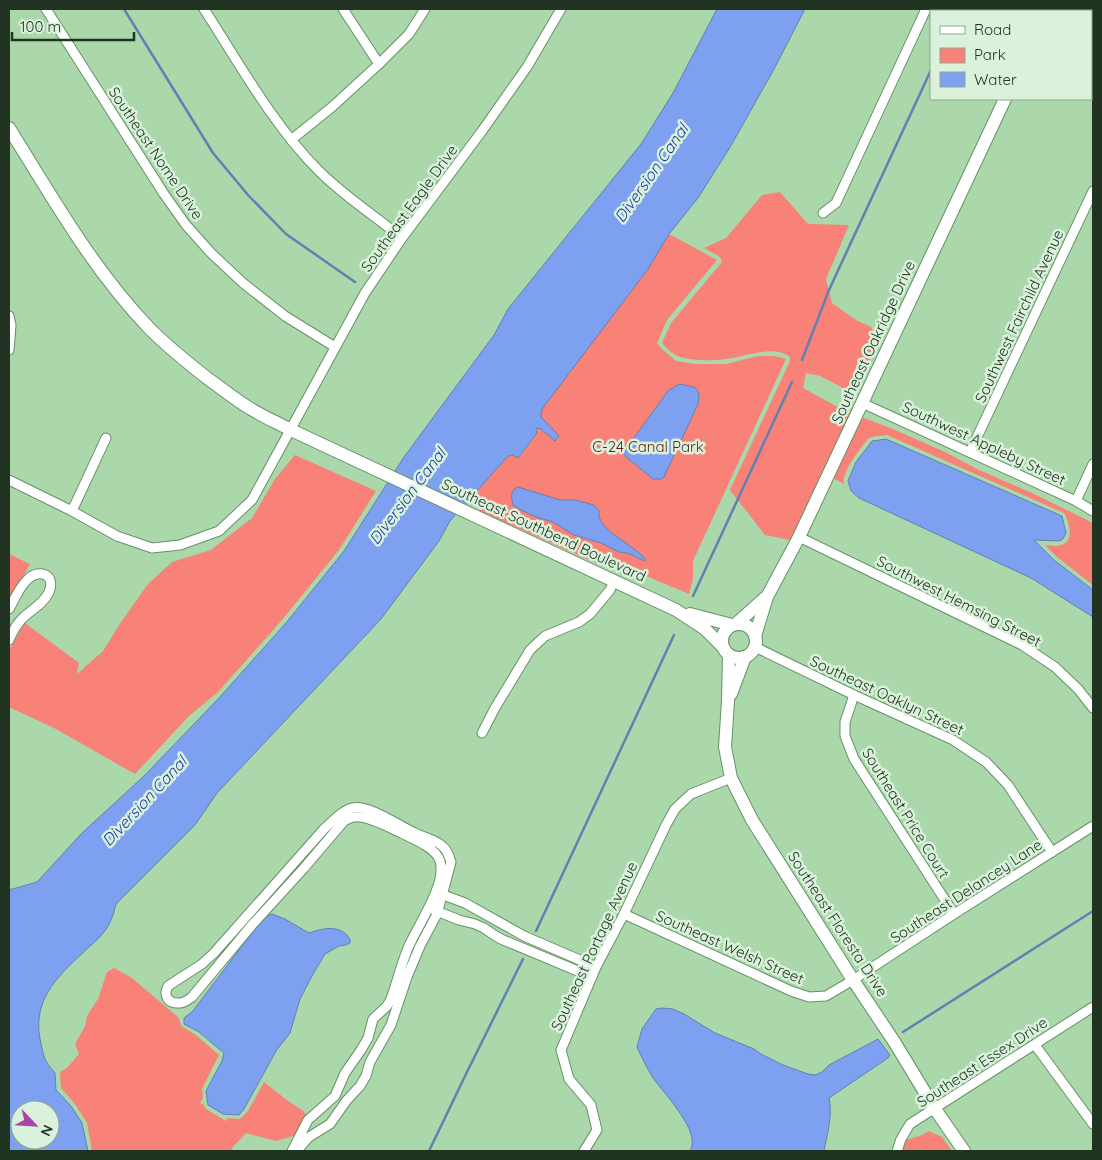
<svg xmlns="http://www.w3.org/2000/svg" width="1102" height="1160" viewBox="0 0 1102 1160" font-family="Quicksand,sans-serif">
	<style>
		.green { fill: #f88178 }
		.water { fill: #7ea0f0; stroke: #6280b2; fill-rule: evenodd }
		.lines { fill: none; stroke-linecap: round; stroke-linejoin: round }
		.stream { stroke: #6280b2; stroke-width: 2.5 }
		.street-casing { stroke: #659167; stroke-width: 11 }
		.secondary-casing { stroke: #659167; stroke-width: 14 }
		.street { stroke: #fff; stroke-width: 9 }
		.secondary { stroke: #fff; stroke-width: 12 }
		.labels { text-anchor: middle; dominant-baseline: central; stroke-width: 5; stroke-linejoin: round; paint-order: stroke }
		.street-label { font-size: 15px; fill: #213422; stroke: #daf2db }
		.park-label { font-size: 15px; fill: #681b1a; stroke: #daf2db }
		.water-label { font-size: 16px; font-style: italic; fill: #193aab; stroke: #daf2db }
	</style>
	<rect width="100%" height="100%" fill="#aad8ab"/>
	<g class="green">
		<path d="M780,192L808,224L849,225L826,279L832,303L856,320L871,327L877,340L865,371L853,393L820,376L806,373L803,388L843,410L852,414L796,532L790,540L765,535L730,490L790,361V357C773,344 744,357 726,359C714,361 692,361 680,357C674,355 666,348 662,343L671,323L722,262L720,257L704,248L726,238L762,195Z"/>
		<polygon points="669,234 717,260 667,320 657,343 661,348 676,361 695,364 726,364 758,356 775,356 786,359 693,561 693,579 689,594 646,576 620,572 591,561 480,511 481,508 469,500 508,456 513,455 519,458 536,434 537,428 541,429 555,441 559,436 540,417 542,409 648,269"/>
		<path d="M861,417L893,429L945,452L977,469L1032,493L1093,523V585L1057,557L1045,545C1049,545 1057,547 1061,545C1075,541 1069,521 1064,513L887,435L871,437L868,439C860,449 841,472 844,484L833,478Z"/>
		<polygon points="295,455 376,491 339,550 282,620 218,692 189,716 135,774 54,728 9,707 9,650 25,623 79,663 77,674 103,651 121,622 148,584 172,562 211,550 252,518 275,479"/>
		<polygon points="9,554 30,564 9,602"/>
		<polygon points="114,968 132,978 179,1018 181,1026 196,1035 219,1055 202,1089 203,1098 200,1103 204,1105 206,1109 226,1121 228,1118 240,1119 248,1111 264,1082 288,1101 302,1110 307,1115 304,1118 296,1135 276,1141 246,1133 232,1148 233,1151 196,1151 192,1150 184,1151 92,1151 87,1123 75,1104 61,1088 60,1072 67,1068 79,1054 75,1044 85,1026 87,1016 98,999 107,972"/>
		<path d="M929,1131L942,1137L952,1151H902C906,1138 904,1141 916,1137C921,1136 925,1133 929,1131Z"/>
	</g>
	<g class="water">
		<path d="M717,9H805L773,71L729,149L698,198L669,234L648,269L542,409L541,417L559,436L555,441L541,429L537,428L536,430L537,433L536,434L518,458L513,455L508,456L450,521L439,541L381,619L217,793L195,825L116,904C114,913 110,925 104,932C100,937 95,942 90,946C62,973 32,996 40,1039C44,1056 43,1060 55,1073L56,1090L71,1106L82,1123L88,1151H9V890L37,882L82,833L144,776L219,698L286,623L344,551L404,457L494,335L508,309L641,144L673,93ZM20,1110H50V1140H20Z"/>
		<path d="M679,384C693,387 702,385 698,404L664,477L661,479H653L625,456L623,453L668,391Z"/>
		<polygon points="886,439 1062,516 1066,533 1063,539 1059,541 1034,540 1054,560 1093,590 1093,617 1031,578 859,498 851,491 848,481 856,462 872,441"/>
		<path d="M518,487L560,500H575L594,505L599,511C599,513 599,517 600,519C605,533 635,546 646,560L645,561L627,553L619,552L601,543L574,535L553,522L536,517L521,510L513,505C511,496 510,491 518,487Z"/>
		<path d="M272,914L285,919L309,933C323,928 340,924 350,939V943L346,945L339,946L325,954L312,976L300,999L290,1033L276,1051L244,1109L239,1115L223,1114L208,1105L206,1091L222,1061L224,1053L199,1032L184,1024V1018L192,1012L264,917Z"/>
		<path d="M662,1008L673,1009L684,1014L715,1033L754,1049L761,1054L783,1065L808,1074L815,1075L822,1072L829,1065L878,1039L890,1055L888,1058L829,1098C833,1116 827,1134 824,1151H690C691,1149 692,1146 692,1144C695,1126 664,1093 653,1078C647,1068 642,1058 637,1047L642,1029L656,1009Z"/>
	</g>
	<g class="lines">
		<g class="stream">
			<polyline points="124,9 213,153 248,195 286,234 355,282"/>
			<polyline points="958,11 959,9"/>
			<polyline points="802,360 829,290 931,70"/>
			<polyline points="693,596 792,382"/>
			<polyline points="536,931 674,635"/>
			<polyline points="903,1032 1093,911"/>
			<polyline points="429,1151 467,1072 523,959"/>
		</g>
		<g class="street-casing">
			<g id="street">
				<polyline points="46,9 164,194 186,225 211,253 243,283 285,316 335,347"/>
				<path d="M204,9C239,63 273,125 319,171C344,196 375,216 402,238"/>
				<polyline points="343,9 379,64"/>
				<polyline points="291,140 332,107 379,64 409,34 425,9"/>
				<polyline points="823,213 836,203 926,9"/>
				<polyline points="9,316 11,325 9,350"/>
				<polyline points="862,403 1076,501 1093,511"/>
				<polyline points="970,452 1093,191"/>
				<polyline points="9,480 72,511 117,536 152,548 180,545 219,531 252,500 365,293 402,238 482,131 527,67 561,9"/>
				<polyline points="1076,501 1093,464"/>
				<polyline points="72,511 106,438"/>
				<polyline points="799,537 1022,645 1055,667 1078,689 1093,708"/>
				<path d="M9,609C15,599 19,587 28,579C40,568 56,575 49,592C43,605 30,610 21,620C16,625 12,633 9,640"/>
				<polyline points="755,647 854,695 953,740 986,762 1008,785 1052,852"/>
				<polyline points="854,695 845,722 845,736 854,759 954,914"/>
				<polyline points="482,733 495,708 530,650 545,636 579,622 590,614 610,590 614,581"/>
				<polyline points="438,893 465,903 524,936 596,967"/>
				<polyline points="434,910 459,920 475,924 484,928 494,935 501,939 592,977"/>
				<polyline points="624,914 791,991 809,997 826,996 853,980 954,914 1093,826"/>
				<polyline points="1035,1045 1093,1124"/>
				<path d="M292,1151L308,1120L335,1096L345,1073L361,1050L368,1038L373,1019L387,1006L391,999C397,982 401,965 408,948C417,926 447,885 440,861C436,847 409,837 397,831C387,826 365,815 354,817C350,817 347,820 344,821L304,868L252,925L192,997C188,1000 184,1003 180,1003C168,1004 163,996 168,986L202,964L214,953L324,829C332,822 341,811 352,808C368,804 398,825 413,832C422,837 434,839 441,845C447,849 449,856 451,862L437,914L420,946L407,977L391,1025L370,1062L366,1076L360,1086L347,1100L330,1124L309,1137L300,1147L298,1151"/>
				<polyline points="584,1151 597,1130 591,1105 569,1079 561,1050 596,967 624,914 666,825 675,809 691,794 731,778"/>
				<polyline points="897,1151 901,1139 910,1124 1093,1007"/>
			</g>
		</g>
		<g class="secondary-casing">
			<g id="secondary">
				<polyline points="1046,11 1047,9"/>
				<path d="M9,128C52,197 93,270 150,329C169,348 189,364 211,381C224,390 237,401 251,409C264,417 278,423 291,430L676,610L705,629L722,646"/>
				<polyline points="690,614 732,625"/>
				<circle cx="739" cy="641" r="17"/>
				<polyline points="736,624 765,598"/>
				<polyline points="755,636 767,597 799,537 1005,99"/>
				<polyline points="729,655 728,701 725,747 731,778 752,820 853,980 895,1043 935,1109 964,1151"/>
				<polyline points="731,694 745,657"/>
			</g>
		</g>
		<use href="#street" class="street"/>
		<use href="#secondary" class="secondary"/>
	</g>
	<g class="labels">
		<g class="street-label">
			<text transform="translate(156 153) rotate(56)">Southeast Nome Drive</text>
			<text transform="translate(409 208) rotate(-54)">Southeast Eagle Drive</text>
			<text transform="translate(1019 316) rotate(-65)">Southwest Fairchild Avenue</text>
			<text transform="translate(873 342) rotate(-65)">Southeast Oakridge Drive</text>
			<text transform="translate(984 443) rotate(25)">Southwest Appleby Street</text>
			<text transform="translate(544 530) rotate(25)">Southeast Southbend Boulevard</text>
			<text transform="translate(959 601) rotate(27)">Southwest Hemsing Street</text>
			<text transform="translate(887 695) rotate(25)">Southeast Oaklyn Street</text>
			<text transform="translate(906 813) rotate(58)">Southeast Price Court</text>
			<text transform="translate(966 891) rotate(-33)">Southeast Delancey Lane</text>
			<text transform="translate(838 924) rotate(57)">Southeast Floresta Drive</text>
			<text transform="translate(594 946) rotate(-65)">Southeast Portage Avenue</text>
			<text transform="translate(730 947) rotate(24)">Southeast Welsh Street</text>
			<text transform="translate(982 1062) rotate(-33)">Southeast Essex Drive</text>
		</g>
		<g class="park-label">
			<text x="648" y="446">C-24 Canal Park</text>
		</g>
		<g class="water-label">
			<text transform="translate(651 173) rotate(-55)">Diversion Canal</text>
			<text transform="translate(407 496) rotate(-53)">Diversion Canal</text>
			<text transform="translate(144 801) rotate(-47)">Diversion Canal</text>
		</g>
	</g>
	<rect width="1102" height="1160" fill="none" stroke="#213422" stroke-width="20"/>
	<rect x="930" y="10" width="162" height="90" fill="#daf2db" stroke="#90a691"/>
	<rect x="940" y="26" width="25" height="8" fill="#ffffff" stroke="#90a691"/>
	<text x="974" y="35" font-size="15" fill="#213422">Road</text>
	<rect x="940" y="48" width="25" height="15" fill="#f88178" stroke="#90a691"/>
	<text x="974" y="60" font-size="15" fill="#213422">Park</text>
	<rect x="940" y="72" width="25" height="15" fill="#7ea0f0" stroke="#90a691"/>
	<text x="974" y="85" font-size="15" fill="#213422">Water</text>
	<g transform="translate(35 1125) rotate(115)"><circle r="24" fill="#daf2db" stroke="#90a691"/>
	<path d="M0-4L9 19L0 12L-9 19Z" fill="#a745ac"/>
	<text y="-8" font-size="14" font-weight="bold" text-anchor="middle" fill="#213422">N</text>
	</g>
	<path d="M12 32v8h122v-8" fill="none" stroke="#213422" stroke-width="2.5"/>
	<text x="20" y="32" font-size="15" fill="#213422" stroke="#daf2db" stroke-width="4" paint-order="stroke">100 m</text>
</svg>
